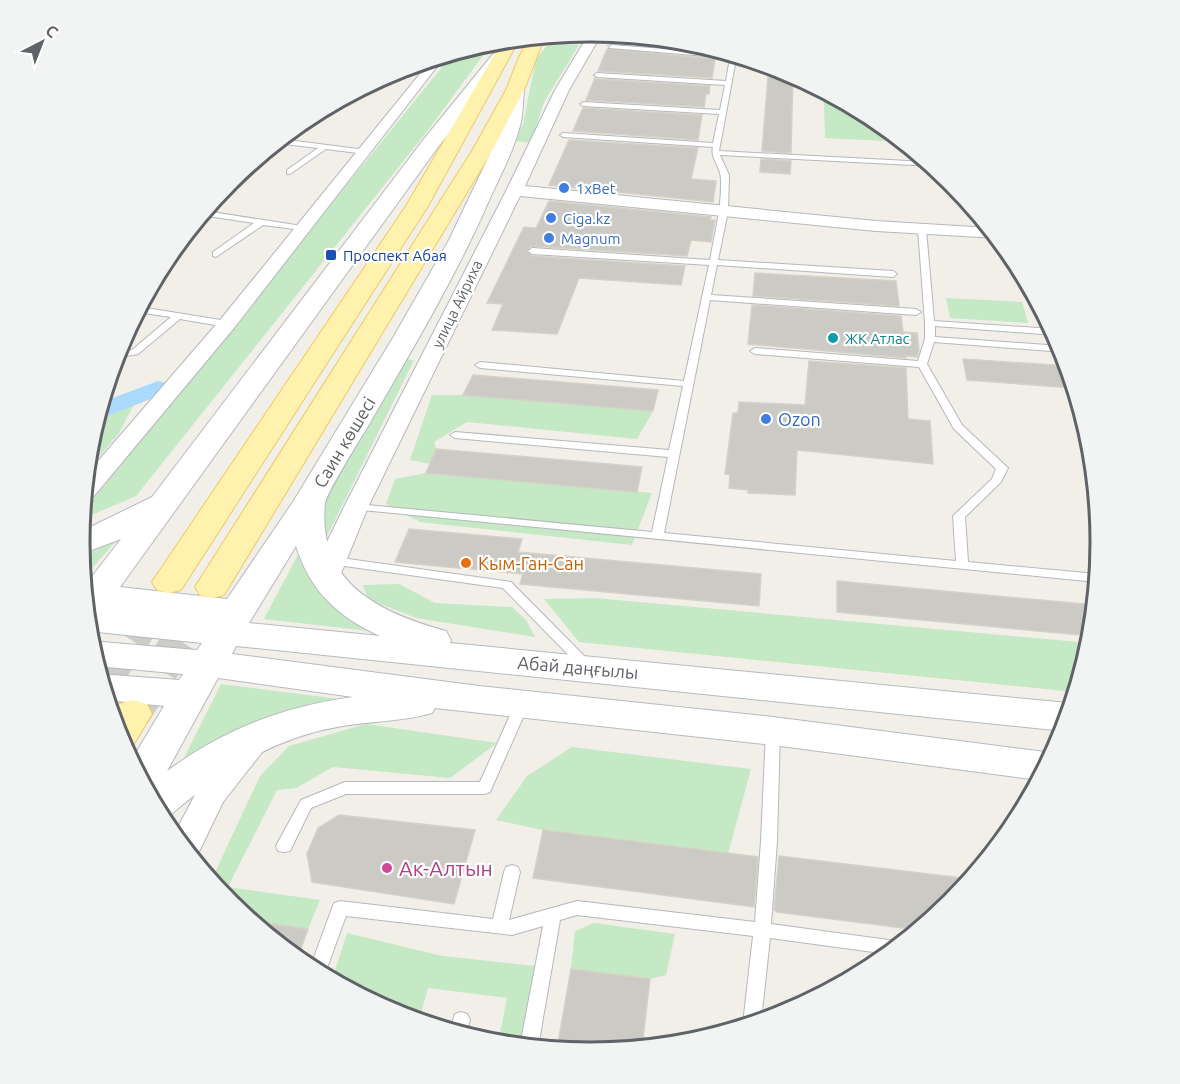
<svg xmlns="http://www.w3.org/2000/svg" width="1180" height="1084" viewBox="0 0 1180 1084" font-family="Ubuntu,sans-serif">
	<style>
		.green { fill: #c5e8c5 }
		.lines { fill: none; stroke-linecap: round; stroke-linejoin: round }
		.canal { fill: #aadaff; fill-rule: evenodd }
		.building { fill: #cccac5; stroke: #d6d1c6; stroke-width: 1.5 }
		.primary-tunnel { stroke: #ccccc8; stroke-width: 35; stroke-dasharray: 35 17; stroke-linecap: butt }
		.lane-casing { stroke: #b5b8bc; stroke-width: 2 }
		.street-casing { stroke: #b5b8bc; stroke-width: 2 }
		.secondary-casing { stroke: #b6babf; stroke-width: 2 }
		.primary-casing { stroke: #f2c960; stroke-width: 2 }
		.lane { fill: #fff; fill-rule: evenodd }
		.street { fill: #fff; fill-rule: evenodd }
		.secondary { fill: #fff; fill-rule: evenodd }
		.primary { fill: #fff2af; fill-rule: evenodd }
		.shop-dot { fill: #3f7fe0; stroke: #fff; stroke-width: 2 }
		.transit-dot { fill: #1a4fb4; stroke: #fff; stroke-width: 2 }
		.culture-dot { fill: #0f9aa8; stroke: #fff; stroke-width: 2 }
		.food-dot { fill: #e8710a; stroke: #fff; stroke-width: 2 }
		.hotel-dot { fill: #d1479c; stroke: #fff; stroke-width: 2 }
		.labels { text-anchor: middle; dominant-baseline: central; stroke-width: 4.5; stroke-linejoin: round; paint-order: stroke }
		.far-shop-label { font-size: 15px; fill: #366cbe; stroke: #fff; text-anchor: start }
		.far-transit-label { font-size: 15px; fill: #164399; stroke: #fff; text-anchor: start }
		.far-street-label { font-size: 15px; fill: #5f6368; stroke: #fff }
		.far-culture-label { font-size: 15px; fill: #0d838f; stroke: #fff; text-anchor: start }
		.shop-label { font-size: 18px; fill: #366cbe; stroke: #fff; text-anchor: start }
		.street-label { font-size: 18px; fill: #5f6368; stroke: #fff }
		.food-label { font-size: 18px; fill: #c56008; stroke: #fff; text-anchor: start }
		.near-hotel-label { font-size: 21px; fill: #b23c85; stroke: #fff; text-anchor: start }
		.rim { fill: none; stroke: #5f6368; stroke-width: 3 }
	</style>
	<rect width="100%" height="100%" fill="#f1efe8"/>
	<g class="green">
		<polygon points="490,42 492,43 429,129 136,496 82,519 82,513 454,52"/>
		<polygon points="549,43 579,45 544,102 531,143 516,141 523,124 536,59"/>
		<path d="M824,99C855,100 880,123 904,142L825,138Z"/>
		<polygon points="946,298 1022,302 1028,323 950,318"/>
		<polygon points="402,359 414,360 324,542 321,501"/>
		<polygon points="141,391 119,433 86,472 89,442 102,401"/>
		<polygon points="432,395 463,395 653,411 637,439 467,422 434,442 436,449 430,464 410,460"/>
		<polygon points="426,473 652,493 632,545 420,522 386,504 395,479"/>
		<polygon points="118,539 83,578 81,557"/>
		<polygon points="303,545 386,633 264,619"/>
		<polygon points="399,584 435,603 512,607 526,620 535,637 416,618 368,599 363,585"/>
		<polygon points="595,598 1090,643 1075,692 579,642 544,599"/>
		<polygon points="221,684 339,699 283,713 228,733 182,762"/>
		<polygon points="366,724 497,743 450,778 333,767 296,788 277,790 228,887 320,900 308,929 251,921 229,903 211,881 260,776 289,746"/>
		<polygon points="572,747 751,769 728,854 543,830 496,820 527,776"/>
		<polygon points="594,923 675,934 666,975 650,979 571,969 575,931"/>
		<polygon points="347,933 442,956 536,966 522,1046 498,1043 507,998 428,988 419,1021 394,1014 332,980"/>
	</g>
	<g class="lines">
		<polygon class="canal" points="158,381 166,383 169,388 166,393 107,416 97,417 102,402"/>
	</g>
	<g class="building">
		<polygon points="613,34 690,41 716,49 611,43 608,45"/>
		<polygon points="607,49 715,59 712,78 598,71"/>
		<polygon points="769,65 793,74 791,153 762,151"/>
		<polygon points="595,78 597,79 710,86 709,94 706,94 704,107 586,100"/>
		<polygon points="583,108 702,115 698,140 573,131"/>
		<polygon points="569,140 698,148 691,179 716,181 713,202 549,185"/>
		<polygon points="761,159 791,161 790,174 760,172"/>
		<polygon points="549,201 711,217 710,220 715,220 711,242 691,240 687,256 531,246 526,251 532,256 685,266 681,285 579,278 557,334 492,330 503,304 487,303 524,227 536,228"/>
		<polygon points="755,273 896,281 899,306 753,296"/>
		<polygon points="752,305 901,316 903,332 917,333 919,350 917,357 906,356 906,358 748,344"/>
		<polygon points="963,359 1068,366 1074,388 967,380"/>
		<polygon points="809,361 906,368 908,419 930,421 933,464 797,450 795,495 748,493 748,490 729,488 730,475 725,474 733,413 738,413 739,402 805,405"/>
		<polygon points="473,375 658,390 653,411 463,395"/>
		<polygon points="436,449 642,467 637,492 426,473"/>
		<polygon points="409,529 522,539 518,552 761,574 759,606 520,584 523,574 395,562"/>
		<polygon points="837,581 1094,605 1091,636 837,612"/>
		<polygon points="339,815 475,830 454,904 312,882 307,854 318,828"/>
		<polygon points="543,830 758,857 754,907 533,878"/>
		<polygon points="779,856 971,879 951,903 918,930 777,912 774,910"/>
		<polygon points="251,921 308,929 297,959"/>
		<polygon points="571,969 650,979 642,1047 590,1052 557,1049"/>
	</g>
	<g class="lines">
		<g class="primary-tunnel">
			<polyline points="102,683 158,599"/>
			<polyline points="133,714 202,604"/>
		</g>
		<g class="lane-casing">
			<g id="lane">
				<path d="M611,45L732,54L743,57L736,59L719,151L927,162L932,166L720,155L729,175L728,211L718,260L893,271L897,274L893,277L717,265L711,295L916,309L921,312L916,315L710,300L664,533L956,561L953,516L992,479L996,469L954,429L919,367L755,354L750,351L755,348L918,361L925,339V323L918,229L922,227L926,229L934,321L1052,329L1055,335L935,326V337L1061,346L1063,352L934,342L927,364L962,425L1008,468L1001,482L965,517L968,562L1097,574V582L352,509L350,507L356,504L652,532L668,457L455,438L450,435L455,432L669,450L683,386L480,368L475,365L480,362L684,381L709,265L532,254L528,251L532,248L710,260C715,233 722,206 721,179C721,167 710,159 713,147L563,137L560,135L563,133L713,143L719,114L583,106L580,104L583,102L720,110L725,85L597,77L594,75L597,73L726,81L730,58L609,48Z"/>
				<polygon points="280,139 366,150 370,152 366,154 326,149 290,174 287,174 287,170 318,148 276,143"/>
				<polygon points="205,211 302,226 306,228 302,230 263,225 216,257 213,256 213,252 254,223 201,215"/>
				<polygon points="140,307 227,321 232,324 227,327 180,319 138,354 115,358 117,352 132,350 171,317 137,312"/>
				<polygon points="334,557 511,582 595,667 593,670 583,670 503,588 330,564 328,561 330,558"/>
				<polygon points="522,699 527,700 529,704 490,792 485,794 346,794 311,808 290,851 284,852 278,851 276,846 301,800 340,784 345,782 480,782 515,704 517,700"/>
				<polygon points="773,726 778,727 780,731 777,841 771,924 896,941 902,943 888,954 770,938 761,1021 744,1026 743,1024 753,936 577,915 560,920 538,1047 520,1046 543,926 512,935 346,916 324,976 310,968 334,903 340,901 493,919 504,872 506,867 512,865 518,867 520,872 509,920 577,901 755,922 761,841 766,731 768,727"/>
				<polygon points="461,1012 467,1014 470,1020 466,1035 450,1030 455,1014"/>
			</g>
		</g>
		<g class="street-casing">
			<g id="street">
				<polygon points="590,32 602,33 569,90 525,186 876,221 990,228 998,238 876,231 520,196 368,507 336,586 327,588 318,586 314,580 326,544 344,507 506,191 555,90"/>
				<polygon points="446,55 234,328 94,496 84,498 86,475 220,320 432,59"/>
				<polygon points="255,731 266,734 270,742 223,802 196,858 193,859 174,835 200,785 244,734"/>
			</g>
		</g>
		<g class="secondary-casing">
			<path id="secondary" d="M499,53L507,58L505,62L438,147L120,587L227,599L293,502L394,336L449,240L489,156L503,121L506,90L509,86H521L524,90C523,100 523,112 521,122C514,151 499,178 487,205C454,280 412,350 371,421C363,435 326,493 325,504C317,584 381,613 446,631L451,640L450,643L1068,703L1072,704L1064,731L236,646L232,654L479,686L773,717L1053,753L1039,780L773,745L435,708L432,713C401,722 368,721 337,727C271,739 219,773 169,816L161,818L131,761L164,706L107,700L99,674L179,680L183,674L97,666L89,641L197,650L202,643L88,631L84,587L121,539L81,554L80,532L152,497L424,139L493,54ZM296,546C310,591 338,617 380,636L249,623ZM218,678L353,697C281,707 225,729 167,771Z"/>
		</g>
		<g class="primary-casing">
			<g id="primary">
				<polygon points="545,36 524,90 492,151 229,587 224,595 212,598 200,595 195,587 472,151 506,90 519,57 530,37"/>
				<polygon points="520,38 428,206 181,590 169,593 157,590 152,582 406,206 503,40"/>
				<polygon points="133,700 147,704 152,714 132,747 125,750 112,715 119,704"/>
			</g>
		</g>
		<use href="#lane" class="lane"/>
		<use href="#street" class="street"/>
		<use href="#secondary" class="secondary"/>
		<use href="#primary" class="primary"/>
	</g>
	<g class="shop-dot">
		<circle cx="564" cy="188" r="6"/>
		<circle cx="551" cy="218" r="6"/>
		<circle cx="549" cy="238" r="6"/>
		<circle cx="766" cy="419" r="6"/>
	</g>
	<rect class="transit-dot" x="325" y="249" width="12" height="12" rx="3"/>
	<circle class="culture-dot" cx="833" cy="338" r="6"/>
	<circle class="food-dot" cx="466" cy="563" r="6"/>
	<circle class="hotel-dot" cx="387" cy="868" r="6"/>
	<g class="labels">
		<g class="far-shop-label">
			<text x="576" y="188">1xBet</text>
			<text x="563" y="218">Ciga.kz</text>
			<text x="561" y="238">Magnum</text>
		</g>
		<g class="far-transit-label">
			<text x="343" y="255">Проспект Абая</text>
		</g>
		<g class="far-street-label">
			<text transform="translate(457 304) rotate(-64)">улица Айриха</text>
		</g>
		<g class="far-culture-label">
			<text x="845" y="338">ЖК Атлас</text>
		</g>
		<g class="shop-label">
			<text x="778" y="419">Ozon</text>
		</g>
		<g class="street-label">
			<text transform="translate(344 442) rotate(-59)">Саин көшесі</text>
			<text transform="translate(578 667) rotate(5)">Абай даңғылы</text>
		</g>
		<g class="food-label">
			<text x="478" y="563">Кым-Ган-Сан</text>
		</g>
		<g class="near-hotel-label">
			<text x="399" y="868">Ак-Алтын</text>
		</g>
	</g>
	<path d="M0 0H1180V1084H0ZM90 542a500 500 0 1 1 1000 0a500 500 0 1 1-1000 0Z" fill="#f2f3f3" fill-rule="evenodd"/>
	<path class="rim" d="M90 542a500 500 0 1 1 1000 0a500 500 0 1 1-1000 0Z"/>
	<g transform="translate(42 42) rotate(42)" stroke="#ffffff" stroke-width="4.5" paint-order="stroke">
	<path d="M0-4.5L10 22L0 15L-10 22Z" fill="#5f6368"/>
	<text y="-9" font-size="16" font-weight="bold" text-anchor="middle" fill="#5f6368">С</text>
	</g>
</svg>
